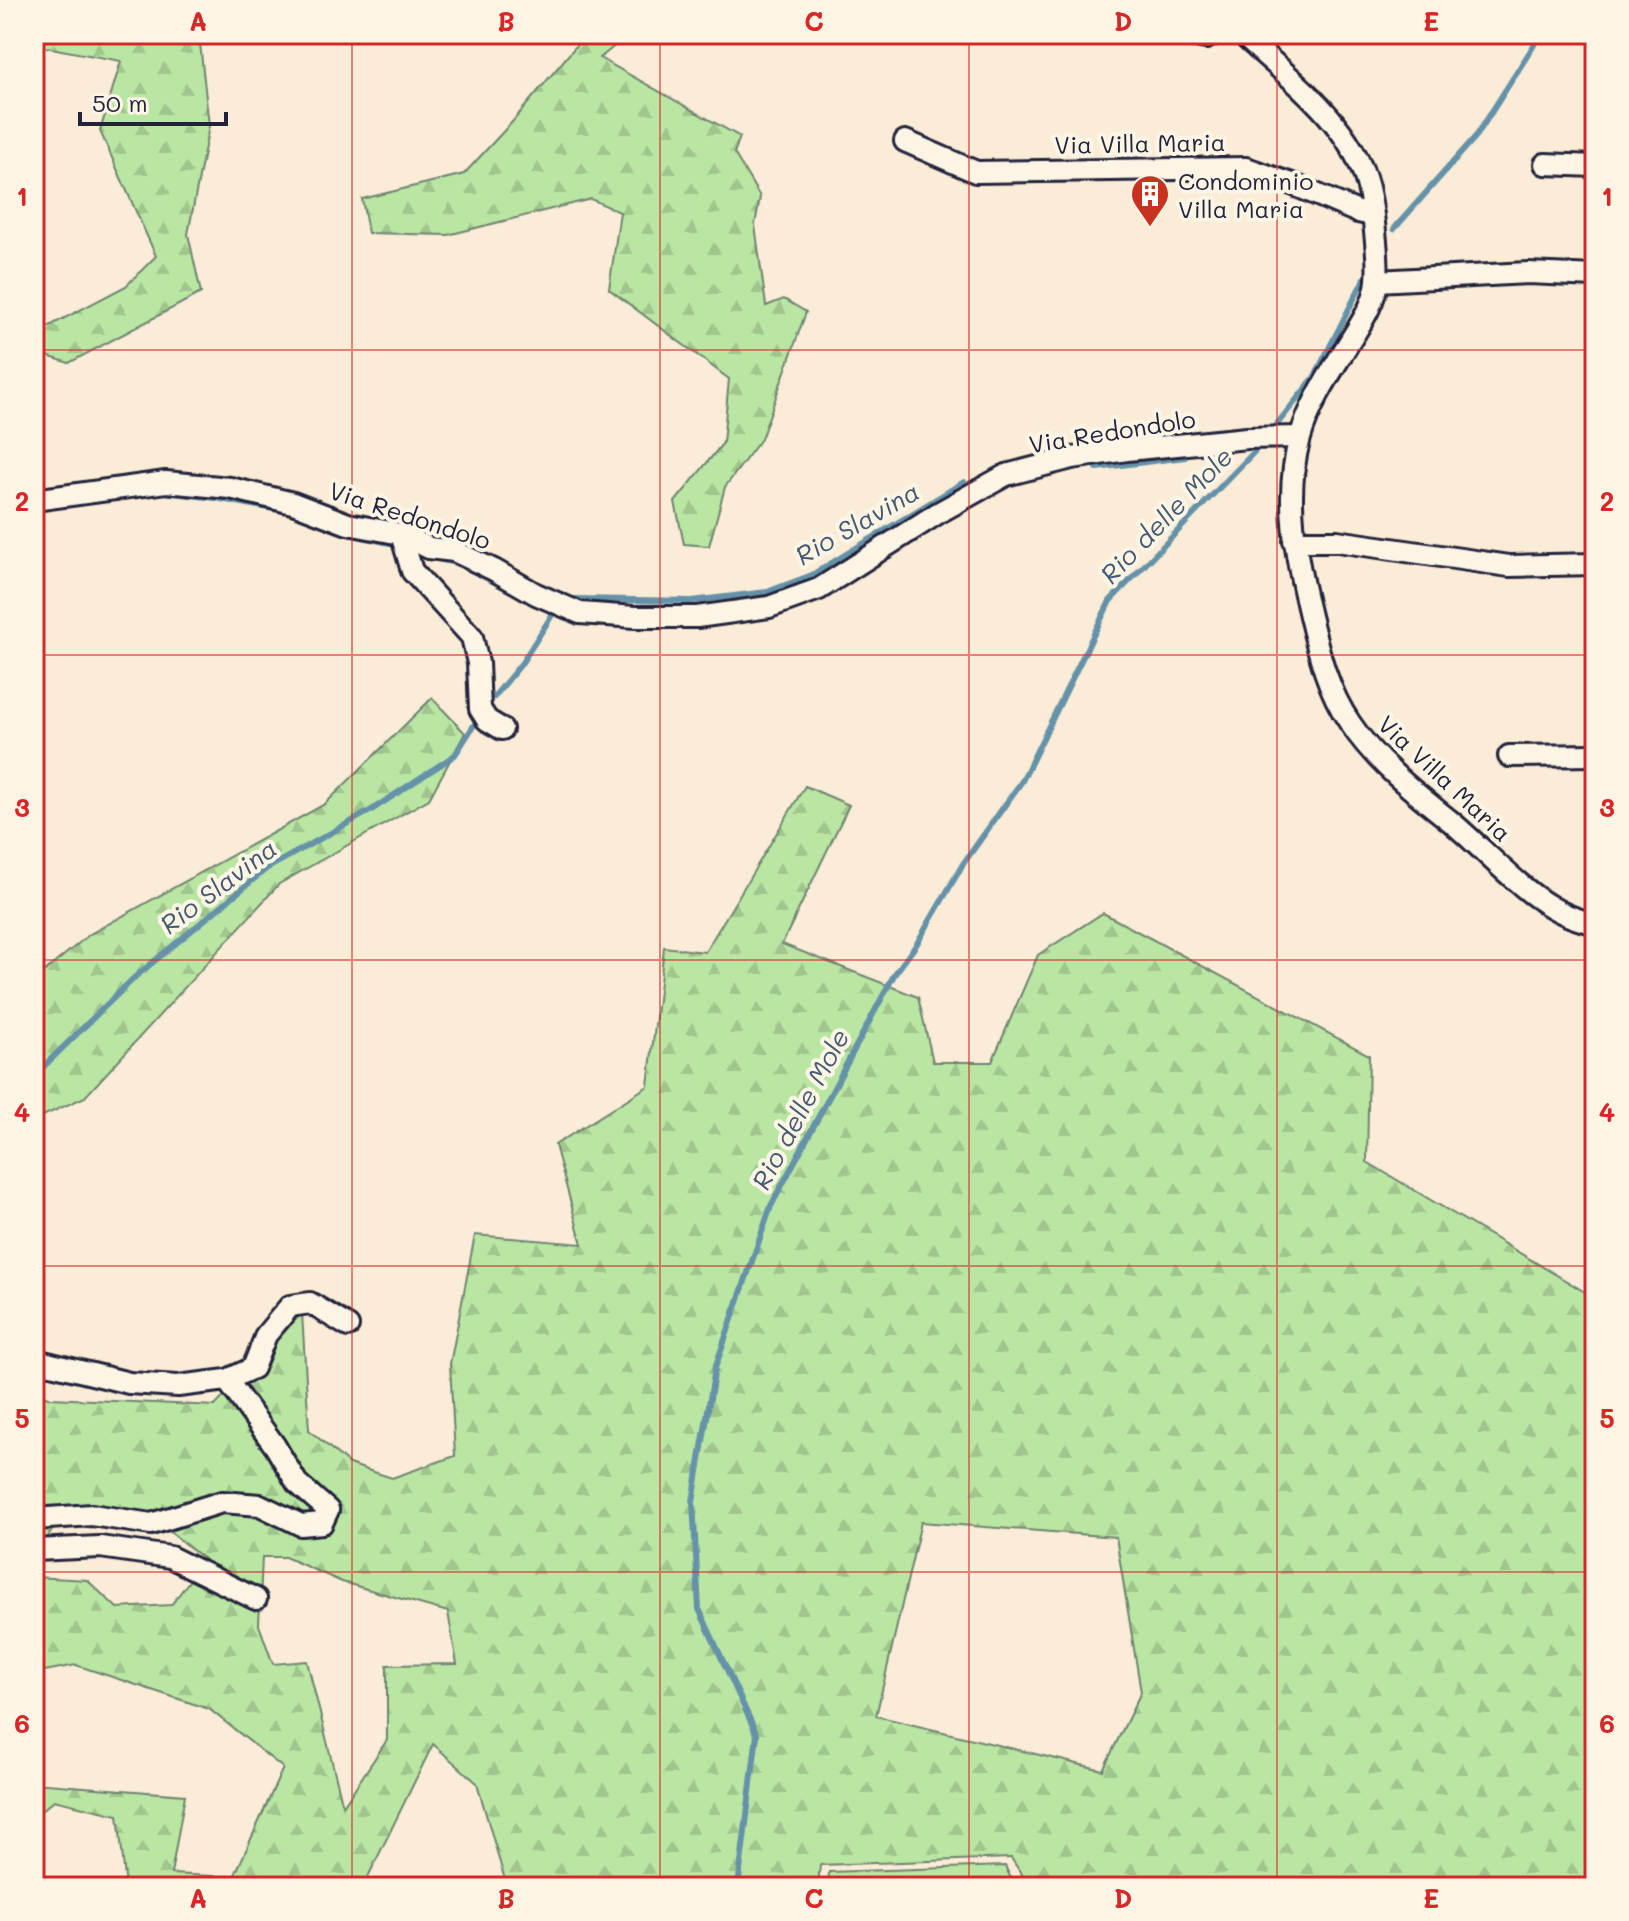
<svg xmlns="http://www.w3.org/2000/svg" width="1629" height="1921" viewBox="0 0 1629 1921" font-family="Mali,sans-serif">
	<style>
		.grass { fill: #bae6a3; stroke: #6e846f; stroke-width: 2 }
		.forest { fill: url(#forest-firs); stroke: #6e846f; stroke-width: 2; fill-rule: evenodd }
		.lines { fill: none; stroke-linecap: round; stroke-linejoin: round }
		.stream { stroke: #6592a9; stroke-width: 6 }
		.minor-casing { stroke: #22223b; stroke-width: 26 }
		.minor { stroke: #fcf5e5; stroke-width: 20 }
		.grid { fill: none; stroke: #d62828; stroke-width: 2; stroke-opacity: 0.55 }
		.labels { text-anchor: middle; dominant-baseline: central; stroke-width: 8; stroke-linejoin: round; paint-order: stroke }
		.street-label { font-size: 24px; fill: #22223b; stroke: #fcf5e5 }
		.poi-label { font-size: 24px; fill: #22223b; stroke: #fcf5e5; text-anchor: start }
		.water-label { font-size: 26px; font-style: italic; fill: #445a72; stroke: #fcf5e5 }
		.neatline { fill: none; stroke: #d62828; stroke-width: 3 }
		.grid-label { font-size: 26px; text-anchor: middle; font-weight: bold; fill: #d62828 }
	</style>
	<defs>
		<pattern id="forest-firs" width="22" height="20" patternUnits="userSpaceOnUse" patternTransform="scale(2)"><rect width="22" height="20" fill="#bae6a3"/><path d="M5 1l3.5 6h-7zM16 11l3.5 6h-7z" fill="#a0c58d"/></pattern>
	</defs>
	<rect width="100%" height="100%" fill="#faecd7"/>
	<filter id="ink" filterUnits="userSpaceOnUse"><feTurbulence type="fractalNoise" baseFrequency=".0125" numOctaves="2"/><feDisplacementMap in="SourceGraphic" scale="16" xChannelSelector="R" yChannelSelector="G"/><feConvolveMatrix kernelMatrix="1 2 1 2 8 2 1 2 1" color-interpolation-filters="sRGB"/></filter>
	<g filter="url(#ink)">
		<polygon class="grass" points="1005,1866 1015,1887 828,1887 829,1872"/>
		<g class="forest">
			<polygon points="34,34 199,34 209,126 188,234 201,293 69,363 34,352 34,334 126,286 156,256 100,131 121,61 34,45"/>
			<polygon points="589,34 629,34 600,58 740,137 734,153 760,197 755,225 766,306 784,299 806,312 761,439 725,487 709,546 684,544 675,502 723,443 729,379 609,289 620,212 591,199 448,235 368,233 362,199 464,174 513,121 580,41"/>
			<polygon points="432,698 465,733 429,799 279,884 85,1097 34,1120 34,980 90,934 325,804"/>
			<path d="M805,786L849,805L782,944L918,997L933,1062H992L1038,955L1103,913L1369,1055L1367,1162L1595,1298V1887H1030L1011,1858L820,1865L818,1887H507L477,1783L433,1744L363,1887H126L118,1815L54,1800L34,1817V1783L185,1795L171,1874L234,1877L283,1768L209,1709L76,1665L34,1673V1577L87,1580L117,1608L171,1605L205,1560L145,1512L67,1505L34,1561V1392L51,1398L215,1406L302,1313L309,1430L349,1464L392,1478L455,1456L450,1364L475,1235L582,1244L555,1145L648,1086L664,947L705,952ZM921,1522L1116,1537L1141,1692L1103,1770L876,1716ZM262,1557H285L342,1582L448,1612L457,1664L387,1665V1740L343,1806L307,1661L273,1664L259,1625Z"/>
		</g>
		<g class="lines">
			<g class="stream">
				<polyline points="1394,229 1477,135 1534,45 1537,34"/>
				<polyline points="1273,429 1314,378 1364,279"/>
				<polyline points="1097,468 1185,457"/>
				<polyline points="164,492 216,498 284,511"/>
				<polyline points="348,534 390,543"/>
				<polyline points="434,558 460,564 508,589"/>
				<polyline points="575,599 692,601 767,592 812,575 964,482"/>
				<polyline points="494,697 521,664 554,612 550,610"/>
				<polyline points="34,1070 43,1067 135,977 266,869 370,811 455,755 476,722"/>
				<polyline points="738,1887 757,1735 699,1609 693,1502 715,1368 771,1206 894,975 916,945 963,864 1022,781 1110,601 1256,450"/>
			</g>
			<g class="minor-casing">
				<g id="minor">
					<polyline points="1187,34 1206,38 1214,34"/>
					<path d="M1242,34C1291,81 1358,126 1370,197C1374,218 1379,260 1377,281C1375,303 1361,323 1350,341C1331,372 1310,403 1300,438C1283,497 1296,558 1310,616C1319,654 1328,691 1350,723C1375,761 1414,792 1449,820C1491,854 1539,916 1595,923"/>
					<polyline points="905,141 976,172 1246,168 1292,184 1358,212 1372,215"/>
					<polyline points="1545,164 1595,166"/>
					<polyline points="1377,281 1528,273 1595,276"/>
					<polyline points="34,500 166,482 230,488 293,503 348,524 401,534 429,548 454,551 494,570 536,594 580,613 635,617 697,617 769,607 819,589 938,513 1006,475 1072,458 1127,450 1247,438 1300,437"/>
					<polyline points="401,534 412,571 472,637 478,663 480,709 487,720 502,729"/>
					<polyline points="1294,541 1337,541 1509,566 1595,564"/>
					<polyline points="1509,756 1595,755"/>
					<polyline points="34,1354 39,1361 129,1383 178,1386 227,1380 275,1446 297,1483 328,1510 322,1523 301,1525 260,1505 222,1502 151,1524 92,1515 34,1519"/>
					<polyline points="227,1380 253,1368 266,1335 290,1306 310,1303 348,1326"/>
					<polyline points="34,1550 100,1547 170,1557 256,1599"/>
				</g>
			</g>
			<use href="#minor" class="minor"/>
		</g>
	</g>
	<path class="grid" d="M352,34V1887M660,34V1887M969,34V1887M1277,34V1887M34,350H1595M34,655H1595M34,960H1595M34,1266H1595M34,1572H1595"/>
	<defs>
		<g id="building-pin" transform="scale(2)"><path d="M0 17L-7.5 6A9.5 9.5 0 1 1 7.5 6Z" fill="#c8321e" stroke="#fcf5e5"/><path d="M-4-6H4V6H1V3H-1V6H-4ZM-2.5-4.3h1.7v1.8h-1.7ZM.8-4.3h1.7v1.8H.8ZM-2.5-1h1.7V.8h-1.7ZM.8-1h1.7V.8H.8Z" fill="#fff"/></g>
	</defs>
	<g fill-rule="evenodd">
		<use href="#building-pin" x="1150" y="194"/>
	</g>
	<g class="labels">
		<g class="street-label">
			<text transform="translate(1140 143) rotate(-1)">Via Villa Maria</text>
			<text transform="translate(1112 431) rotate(-9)">Via Redondolo</text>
			<text transform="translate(410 515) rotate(18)">Via Redondolo</text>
			<text transform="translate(1445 778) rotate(43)">Via Villa Maria</text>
		</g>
		<g class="poi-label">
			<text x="1178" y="180">Condominio<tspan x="1178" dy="28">Villa Maria</tspan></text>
		</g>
		<g class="water-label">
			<text transform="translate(1166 515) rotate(-46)">Rio delle Mole</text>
			<text transform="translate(857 523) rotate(-30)">Rio Slavina</text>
			<text transform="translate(218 886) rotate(-37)">Rio Slavina</text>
			<text transform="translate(800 1109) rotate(-62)">Rio delle Mole</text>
		</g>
	</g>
	<rect width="1629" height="1921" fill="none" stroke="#fcf5e5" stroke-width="88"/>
	<path d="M80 112v12h146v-12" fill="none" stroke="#22223b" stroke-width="4"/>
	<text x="92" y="112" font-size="24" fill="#22223b" stroke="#fcf5e5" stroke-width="6" paint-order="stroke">50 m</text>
	<rect x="44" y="44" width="1541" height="1833" class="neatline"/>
	<g class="grid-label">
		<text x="198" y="31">A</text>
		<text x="506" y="31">B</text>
		<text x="814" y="31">C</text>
		<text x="1123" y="31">D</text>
		<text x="1431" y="31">E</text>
		<text x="22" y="206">1</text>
		<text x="1607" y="206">1</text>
		<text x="22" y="511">2</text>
		<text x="1607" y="511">2</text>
		<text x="22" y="817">3</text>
		<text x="1607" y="817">3</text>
		<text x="22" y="1122">4</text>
		<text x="1607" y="1122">4</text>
		<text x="22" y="1428">5</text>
		<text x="1607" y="1428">5</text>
		<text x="22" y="1733">6</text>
		<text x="1607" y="1733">6</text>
		<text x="198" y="1908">A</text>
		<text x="506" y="1908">B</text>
		<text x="814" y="1908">C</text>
		<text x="1123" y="1908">D</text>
		<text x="1431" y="1908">E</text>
	</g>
</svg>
